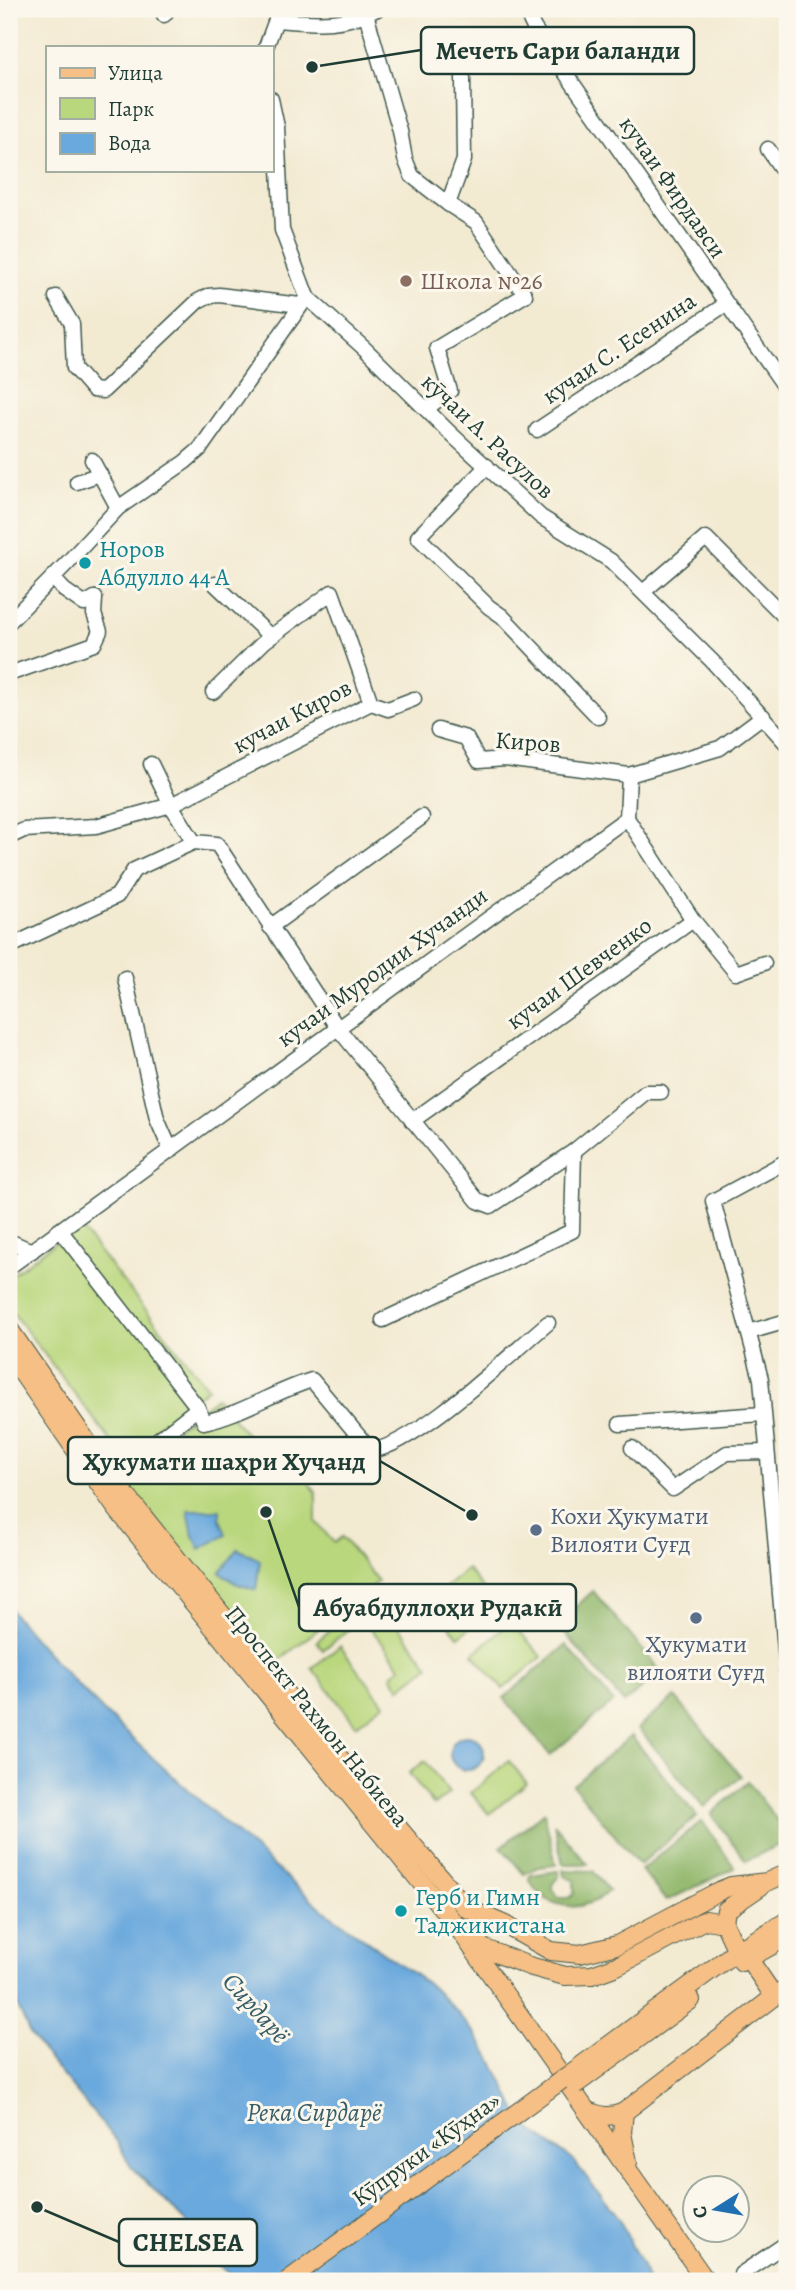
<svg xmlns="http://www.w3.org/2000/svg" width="796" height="2290" viewBox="0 0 796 2290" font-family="Alegreya,serif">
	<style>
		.green { fill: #b9d77d; stroke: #6c8a58; stroke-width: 2 }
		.forest { fill: #92b86c; stroke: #587a50; stroke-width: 2 }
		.water { fill: #6aa9dd; stroke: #447388; stroke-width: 2 }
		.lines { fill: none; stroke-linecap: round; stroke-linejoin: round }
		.minor-casing { stroke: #3f574c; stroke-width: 17 }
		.major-casing { stroke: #3f574c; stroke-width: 20 }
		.minor { stroke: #fff; stroke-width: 14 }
		.major { stroke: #f5bf86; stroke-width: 18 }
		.major-bridge-casing { stroke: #3f574c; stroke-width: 20; stroke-linecap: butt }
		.major-bridge { stroke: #f5bf86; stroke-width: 18 }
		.education-dot { fill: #8d6e63; stroke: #fbf7ec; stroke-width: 2.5 }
		.culture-dot { fill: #0f9aa8; stroke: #fbf7ec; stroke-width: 2.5 }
		.service-dot { fill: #5c6f8a; stroke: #fbf7ec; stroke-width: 2.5 }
		.labels { text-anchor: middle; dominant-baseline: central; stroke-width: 6; stroke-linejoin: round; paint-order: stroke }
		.street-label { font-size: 24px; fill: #1f3d34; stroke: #fbf7ec }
		.education-label { font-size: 24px; fill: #785e54; stroke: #fbf7ec; text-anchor: start }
		.culture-label { font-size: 24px; fill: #0d838f; stroke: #fbf7ec; text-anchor: start }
		.service-label { font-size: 24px; fill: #4e5e75; stroke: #fbf7ec; text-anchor: start }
		.water-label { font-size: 26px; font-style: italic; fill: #365d67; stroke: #fbf7ec }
		.leader { fill: none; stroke: #1f3d34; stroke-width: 2.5 }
		.callout-dot { fill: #1f3d34; stroke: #fbf7ec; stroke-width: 2.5 }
		.callout { fill: #fbf7ec; stroke: #1f3d34; stroke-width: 2.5 }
		.callout-label { font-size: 26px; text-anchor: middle; font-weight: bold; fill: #1f3d34 }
	</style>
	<rect width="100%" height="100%" fill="#fbf7ec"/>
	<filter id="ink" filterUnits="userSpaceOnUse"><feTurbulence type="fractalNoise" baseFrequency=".0143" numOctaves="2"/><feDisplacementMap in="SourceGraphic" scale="14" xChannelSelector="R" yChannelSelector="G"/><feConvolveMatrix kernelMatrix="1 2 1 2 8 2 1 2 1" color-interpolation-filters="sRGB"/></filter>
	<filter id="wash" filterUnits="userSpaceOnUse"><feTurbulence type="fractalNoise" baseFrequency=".00686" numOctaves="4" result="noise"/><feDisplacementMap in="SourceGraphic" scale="28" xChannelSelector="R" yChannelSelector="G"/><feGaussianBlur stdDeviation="1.57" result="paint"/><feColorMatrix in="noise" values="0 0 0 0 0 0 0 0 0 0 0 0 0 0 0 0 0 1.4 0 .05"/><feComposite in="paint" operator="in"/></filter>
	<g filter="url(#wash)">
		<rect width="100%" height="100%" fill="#f3ead2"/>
		<g class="green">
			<polygon points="78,1225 208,1388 124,1458 9,1308 9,1277"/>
			<polygon points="216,1397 270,1464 297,1468 316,1492 316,1522 334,1543 342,1537 378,1581 272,1666 119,1475"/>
			<polygon points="467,1569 496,1605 459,1637 430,1601"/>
			<polygon points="379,1591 386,1599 323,1650 317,1641"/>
			<polygon points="383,1606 429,1666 400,1688 391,1676 401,1667 365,1621"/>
			<polygon points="511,1622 542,1657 503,1689 473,1654"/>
			<polygon points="340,1646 384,1704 356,1725 312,1668"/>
			<polygon points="425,1761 449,1793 434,1805 409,1773"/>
			<polygon points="509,1761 527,1783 489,1814 471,1793"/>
		</g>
		<g class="forest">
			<polygon points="593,1591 661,1672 624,1703 557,1624"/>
			<polygon points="566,1645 613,1702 550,1755 504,1698"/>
			<polygon points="675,1697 741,1776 704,1807 638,1728"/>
			<polygon points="631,1736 697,1816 639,1865 573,1785"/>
			<polygon points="748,1782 787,1833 787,1841 746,1861 711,1814"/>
			<polygon points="544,1812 556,1865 539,1867 524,1874 501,1847"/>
			<polygon points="702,1821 735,1868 666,1901 641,1870"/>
			<polygon points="554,1824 588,1864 563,1864"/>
			<path d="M563,1870L593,1871L609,1891C603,1895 597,1901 590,1903C567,1912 538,1902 529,1878L531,1875L558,1871L559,1876L553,1883V1889L559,1898H569L574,1894V1880L564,1876Z"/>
		</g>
		<g class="water">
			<polygon points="188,1510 220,1510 220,1519 226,1535 200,1549 193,1536"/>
			<polygon points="238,1549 260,1560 256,1590 235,1583 220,1572"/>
			<path d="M9,1608C93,1712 198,1798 297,1887L325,1911L432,1987L457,2012L475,2034L494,2064L520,2118L533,2132L573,2160L619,2219L649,2281H240L216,2263L187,2223L131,2167L116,2140L41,2050L29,2032L9,1986Z"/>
			<circle cx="467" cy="1753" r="17"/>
		</g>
	</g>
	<g filter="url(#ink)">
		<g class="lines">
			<g class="minor-casing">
				<g id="minor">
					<polyline points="525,9 534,28 787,390"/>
					<polyline points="366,14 400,131 405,159 412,176 448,204 476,222 525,295 437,348 450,391 426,409"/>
					<polyline points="164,15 168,9"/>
					<path d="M276,20C315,23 340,27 377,9"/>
					<polyline points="266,47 280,9"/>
					<polyline points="271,99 277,127 282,230 307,297 365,349 451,434 541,517 611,561 712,661 787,744"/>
					<polyline points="768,149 787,177"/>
					<polyline points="448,204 464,160 463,78"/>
					<polyline points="56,297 72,324 74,368 93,390 103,391 198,301 208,296 219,295 300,305"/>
					<polyline points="537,430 726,304"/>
					<polyline points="92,460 118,508"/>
					<polyline points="487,466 418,537 489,607 502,616 598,717"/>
					<polyline points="77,482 100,474"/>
					<polyline points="53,578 64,590 84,604 95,598"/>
					<polyline points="215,584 271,637"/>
					<polyline points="643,592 706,538 787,619"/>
					<polyline points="9,622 69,561 118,508 185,462 200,449 307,297"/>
					<polyline points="9,674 94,644 100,631 94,614 95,598"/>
					<polyline points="371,703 388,709 414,699"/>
					<polyline points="438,730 466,738 479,761 505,759 629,775"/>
					<polyline points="627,818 693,920"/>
					<polyline points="9,837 24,830 96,826 171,805 371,703 332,592 265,641 213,692"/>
					<polyline points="194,842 217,844 337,1027 478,1201 491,1206 574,1151 646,1092 661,1092"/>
					<polyline points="270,927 422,817"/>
					<polyline points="15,944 117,896 134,870 194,842 171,805 151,764"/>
					<polyline points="125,978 157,1119 171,1151"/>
					<polyline points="412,1121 693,920 736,973 764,963"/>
					<polyline points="787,1161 713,1201 761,1379 787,1673"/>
					<path d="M60,1230L198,1408L204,1422C242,1414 275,1391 312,1380L371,1451C419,1443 507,1357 548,1323"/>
					<polyline points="9,1241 32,1251"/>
					<polyline points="9,1267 627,818 629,775 720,748 763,716"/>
					<polyline points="383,1320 572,1231 574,1151"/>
					<polyline points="749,1332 787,1321"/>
					<polyline points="620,1424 763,1414"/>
					<polyline points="632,1448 673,1489 727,1453 766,1452"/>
					<polyline points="112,1478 132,1460 198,1408"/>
					<polyline points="747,2281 741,2274 787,2243"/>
				</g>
			</g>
			<g class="major-casing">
				<g id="major">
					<polyline points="9,1329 112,1478 303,1715 466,1908 505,1925 551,1951 580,1954 617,1945 721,1890 731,1886 767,1882 787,1873"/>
					<polyline points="9,1354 116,1508 459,1929 706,2281"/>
					<polyline points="494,1921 470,1943 529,1966 565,1976 592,1975 617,1966 701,1922 706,1920 724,1923"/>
					<polyline points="737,1951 724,1923 726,1910 761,1886"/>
					<polyline points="748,1958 774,1996"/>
					<polyline points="742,1962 787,1937"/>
					<polyline points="593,2057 737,1951 787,1921"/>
					<polyline points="601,2066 691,2000"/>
					<path d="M586,2110C601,2117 609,2118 624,2112L787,1987"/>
					<polyline points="624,2112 622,2133 628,2162"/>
				</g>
			</g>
			<use href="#minor" class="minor"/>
			<use href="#major" class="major"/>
			<g class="major-bridge-casing">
				<g id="major-bridge">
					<polyline points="575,2085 601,2066"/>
					<polyline points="287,2281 593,2057"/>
				</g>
			</g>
			<use href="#major-bridge" class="major-bridge"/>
		</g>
	</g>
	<circle class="education-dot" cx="406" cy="281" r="7"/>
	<g class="culture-dot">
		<circle cx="85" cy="563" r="7"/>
		<circle cx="401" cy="1911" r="7"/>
	</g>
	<g class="service-dot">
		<circle cx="536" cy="1530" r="7"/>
		<circle cx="696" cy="1618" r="7"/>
	</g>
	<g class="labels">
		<g class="street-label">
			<text transform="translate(673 187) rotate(55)">кучаи Фирдавси</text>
			<text transform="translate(619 348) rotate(-34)">кучаи С. Есенина</text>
			<text transform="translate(488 436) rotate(43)">кӯчаи А. Расулов</text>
			<text transform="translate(292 716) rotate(-28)">кучаи Киров</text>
			<text transform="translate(528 742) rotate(4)">Киров</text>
			<text transform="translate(382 967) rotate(-36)">кучаи Муродии Хучанди</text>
			<text transform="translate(579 973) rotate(-36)">кучаи Шевченко</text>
			<text transform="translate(317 1716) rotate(51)">Проспект Рахмон Набиева</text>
			<text transform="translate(426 2149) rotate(-36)">Кӯпруки «Кӯҳна»</text>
		</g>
		<g class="education-label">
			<text x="420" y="281">Школа №26</text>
		</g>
		<g class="culture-label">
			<text x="99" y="549">Норов<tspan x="99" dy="28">Абдулло 44 А</tspan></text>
			<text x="415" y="1897">Герб и Гимн<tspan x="415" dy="28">Таджикистана</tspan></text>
		</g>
		<g class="service-label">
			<text x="550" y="1516">Кохи Ҳукумати<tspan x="550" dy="28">Вилояти Суғд</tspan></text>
			<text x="696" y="1644" text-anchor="middle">Ҳукумати<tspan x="696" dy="28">вилояти Суғд</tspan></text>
		</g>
		<g class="water-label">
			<text transform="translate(256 2008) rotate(48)">Сирдарё</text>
			<text x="314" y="2112">Река Сирдарё</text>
		</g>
	</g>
	<path class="leader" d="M312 67L421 50M472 1515L380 1461M266 1512L299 1607M37 2207L119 2242"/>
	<g class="callout-dot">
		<circle cx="312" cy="67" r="7"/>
		<circle cx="472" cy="1515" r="7"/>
		<circle cx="266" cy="1512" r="7"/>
		<circle cx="37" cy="2207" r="7"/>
	</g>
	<g class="callout">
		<rect x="421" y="27" width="273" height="47" rx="7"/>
		<rect x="68" y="1437" width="312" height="47" rx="7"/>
		<rect x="299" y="1584" width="277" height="47" rx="7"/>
		<rect x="119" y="2219" width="138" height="47" rx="7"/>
	</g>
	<g class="callout-label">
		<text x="558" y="59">Мечеть Сари баланди</text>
		<text x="224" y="1470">Ҳукумати шаҳри Хуҷанд</text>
		<text x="438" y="1616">Абуабдуллоҳи Рудакӣ</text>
		<text x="188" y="2251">CHELSEA</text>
	</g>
	<rect width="796" height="2290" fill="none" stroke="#fbf7ec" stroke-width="35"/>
	<rect x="46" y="46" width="228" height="126" fill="#fbf7ec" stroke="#a3ada2" stroke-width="2"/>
	<rect x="60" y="68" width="35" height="10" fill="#f5bf86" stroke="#a3ada2" stroke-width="2"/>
	<text x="108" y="80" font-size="21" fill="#1f3d34">Улица</text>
	<rect x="60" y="98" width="35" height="21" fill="#b9d77d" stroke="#a3ada2" stroke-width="2"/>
	<text x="108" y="116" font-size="21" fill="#1f3d34">Парк</text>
	<rect x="60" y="133" width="35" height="21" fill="#6aa9dd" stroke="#a3ada2" stroke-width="2"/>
	<text x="108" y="150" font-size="21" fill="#1f3d34">Вода</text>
	<g transform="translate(716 2209) rotate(259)"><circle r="33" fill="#fbf7ec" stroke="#a3ada2" stroke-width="2"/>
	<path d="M0-5L12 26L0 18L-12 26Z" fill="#1f6fb2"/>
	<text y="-10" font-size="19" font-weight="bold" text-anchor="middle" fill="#1f3d34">С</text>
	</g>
</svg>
